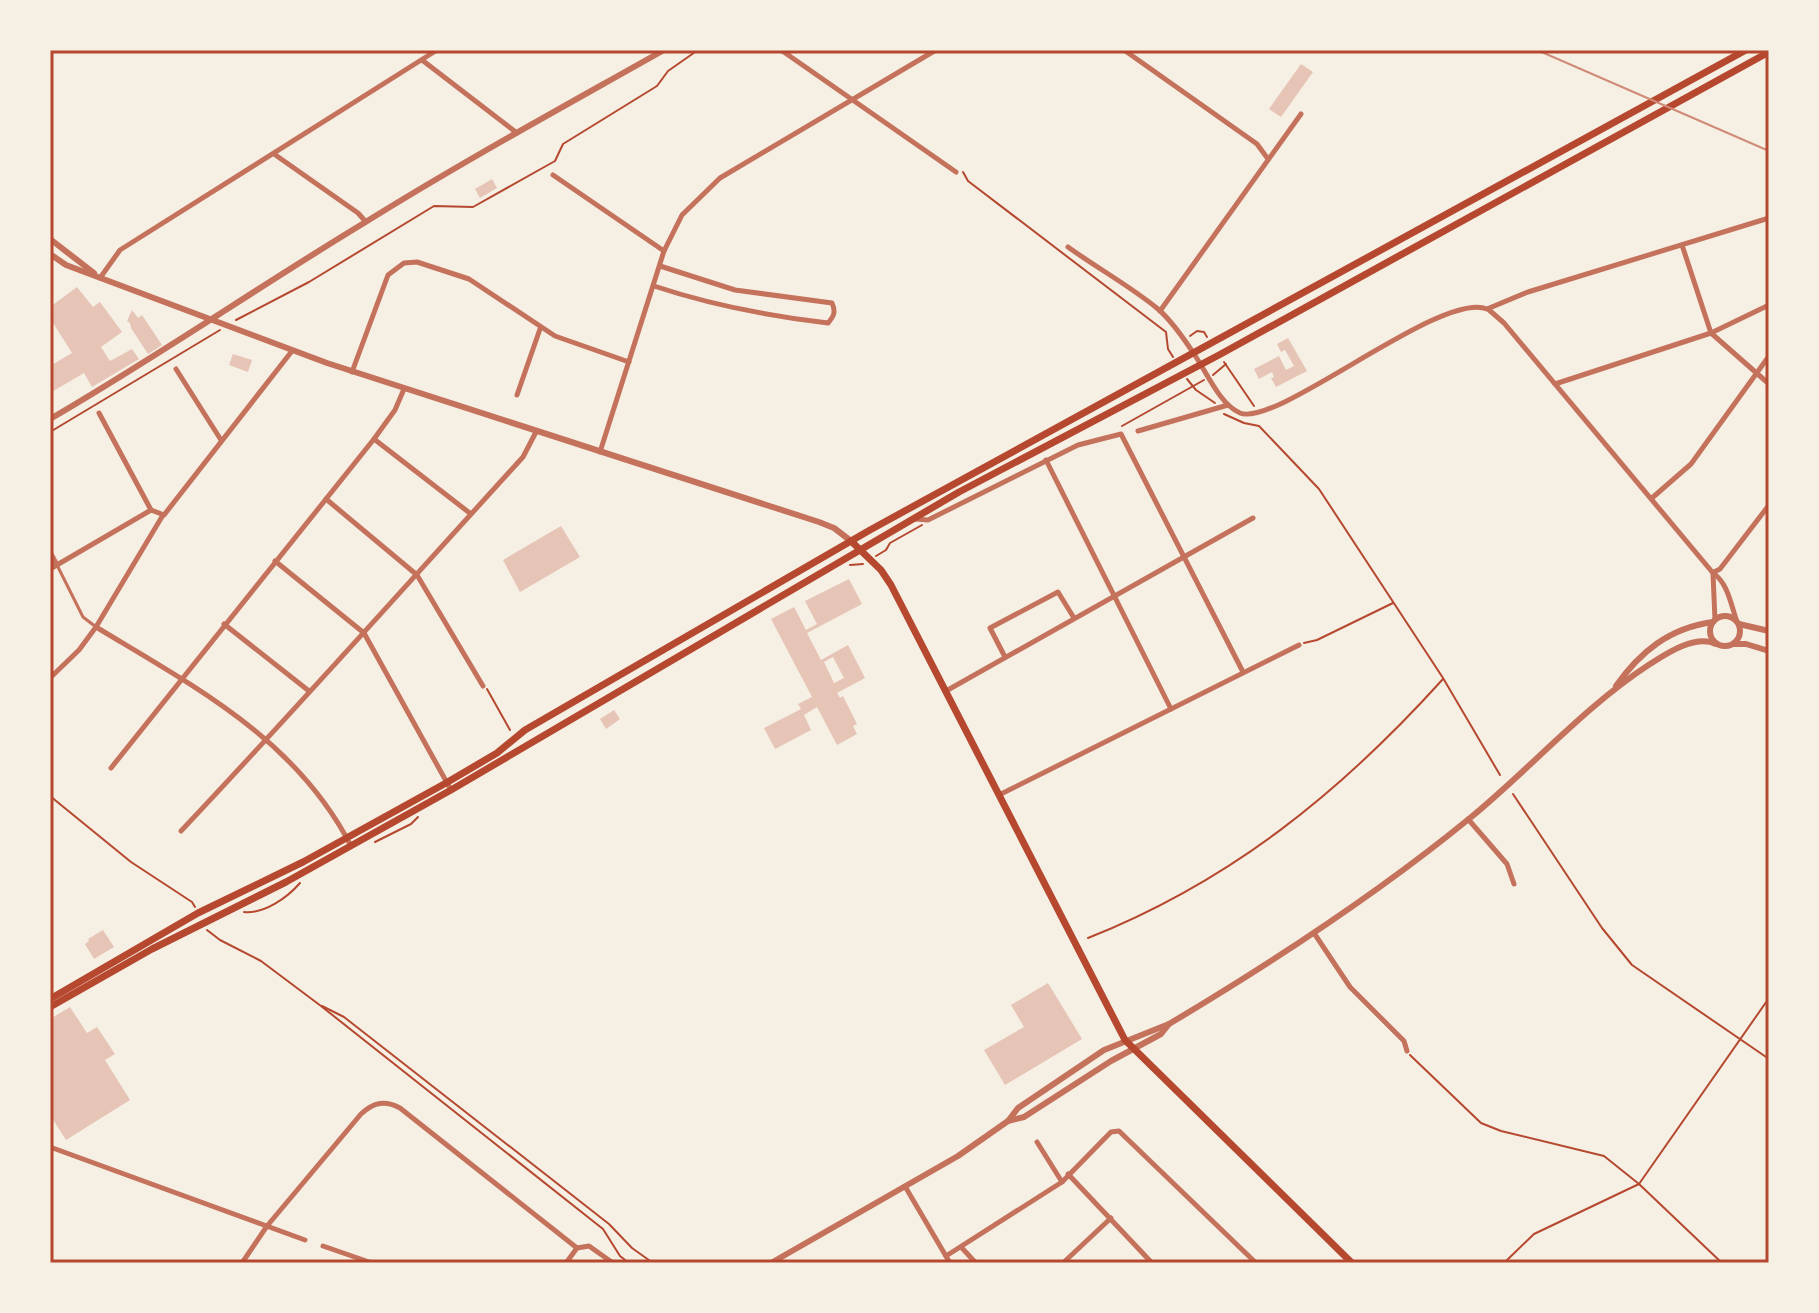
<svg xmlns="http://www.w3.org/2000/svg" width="1819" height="1313" viewBox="0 0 1819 1313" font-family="'Sofia Sans Condensed',sans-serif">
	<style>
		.building { fill: #e6c5b7; fill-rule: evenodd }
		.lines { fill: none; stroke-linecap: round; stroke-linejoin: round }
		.path { stroke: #b5482f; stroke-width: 2 }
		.pedestrian { stroke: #c5725c; stroke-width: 3 }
		.minor { stroke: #c5725c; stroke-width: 5 }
		.tertiary { stroke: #c5725c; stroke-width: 6 }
		.secondary { stroke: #b5482f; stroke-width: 7 }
		.rail { stroke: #cf8b77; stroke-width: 2 }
		.neatline { fill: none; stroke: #b5482f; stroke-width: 3 }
	</style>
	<rect width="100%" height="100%" fill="#f6efe4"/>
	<g class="building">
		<polygon points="1301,64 1313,72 1281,117 1269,109"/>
		<polygon points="492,179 497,188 480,198 475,189"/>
		<polygon points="77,287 93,307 100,302 122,332 101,347 110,361 132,349 139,359 92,387 84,373 50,393 50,366 72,353 50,318 50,307"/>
		<polygon points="132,310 138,318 142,315 162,345 148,354 131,328 130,323 127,321"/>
		<polygon points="1288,338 1307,371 1276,387 1271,378 1274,377 1272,372 1259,379 1254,369 1279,356 1286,370 1294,366 1285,350 1281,352 1277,344"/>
		<polygon points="233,354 252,360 248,372 229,365"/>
		<polygon points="561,526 580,557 520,592 503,560"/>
		<path d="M849,579L862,604L807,633L821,660L848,645L865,678L837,693L840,698L843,696L857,724L853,726L857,734L837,745L817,707L804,715L811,730L775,749L764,728L801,709L798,704L812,697L771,619L794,607L806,630L817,624L805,601ZM833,657L844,678L834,683L824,662Z"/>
		<polygon points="614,710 620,719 606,729 600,719"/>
		<polygon points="103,930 114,947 94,959 85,944 89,941 88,939"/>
		<polygon points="1048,983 1082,1039 1005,1085 984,1050 1024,1027 1011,1005"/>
		<polygon points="70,1007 87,1033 97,1027 115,1054 105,1060 130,1100 66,1140 50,1115 50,1019"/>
	</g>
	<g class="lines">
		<g class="path">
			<polyline points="963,172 968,181 1166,332 1168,349 1173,357"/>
			<polyline points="236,320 309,282 434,206 473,207 555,161 563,144 657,86 668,71 698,50"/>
			<polyline points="1190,336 1197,331 1204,332 1207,337"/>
			<polyline points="1224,362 1254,406"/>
			<polyline points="1213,375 1226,364"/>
			<polyline points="1187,379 1196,390 1215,403"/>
			<polyline points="1224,414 1244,423 1259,426 1319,489 1443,678 1500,775"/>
			<polyline points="1122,426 1204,380"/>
			<polyline points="50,432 220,330"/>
			<polyline points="876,556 886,550 890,543 922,525"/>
			<polyline points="850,565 863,564"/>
			<polyline points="1304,643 1317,640 1393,603"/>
			<polyline points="487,689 510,730"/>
			<polyline points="1513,794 1602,928 1632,965 1769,1059"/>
			<polyline points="50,796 131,862 192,902 195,907"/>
			<polyline points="375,842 411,824 418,817"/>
			<path d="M244,912C264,914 287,898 300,883"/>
			<polyline points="207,930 220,940 261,961 321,1006 603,1229 620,1256 629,1263"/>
			<path d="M1088,938C1231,881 1340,793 1443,679"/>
			<polyline points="322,1006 344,1017 609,1224 632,1248 653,1263"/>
			<polyline points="1410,1055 1481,1123 1501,1131 1604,1156 1639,1184 1722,1263"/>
			<polyline points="1504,1263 1534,1234 1639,1184 1769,998"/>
		</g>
		<polyline class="pedestrian" points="58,567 83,617 96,627"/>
		<g class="minor">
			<polyline points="781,50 956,172"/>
			<polyline points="1124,50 1257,144 1268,159"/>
			<polyline points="422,60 517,133"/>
			<polyline points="274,154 358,213 366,222"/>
			<polyline points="553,175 664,251"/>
			<polyline points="1682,245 1711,333 1769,384"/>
			<path d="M1068,247C1097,268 1130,286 1158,309C1173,322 1185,340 1196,357C1208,375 1220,404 1240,413C1277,428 1441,290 1487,309L1528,292L1769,218"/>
			<polyline points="100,278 120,250 437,50"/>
			<path d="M654,286C711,305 768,316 828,323C834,316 836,312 832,303L735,290L660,266"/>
			<path d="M1488,309L1504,323L1713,573C1728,583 1731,605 1737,622"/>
			<polyline points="1160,311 1301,114"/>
			<polyline points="176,369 221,440"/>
			<polyline points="352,372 388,275 404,263 417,262 469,279 555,336 629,362"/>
			<polyline points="1555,384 1711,333 1769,305"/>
			<polyline points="517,395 540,329"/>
			<polyline points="99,413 151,510"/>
			<polyline points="1138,431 1228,405"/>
			<polyline points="374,439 471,514"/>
			<polyline points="600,452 664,251 682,215 720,178 936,50"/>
			<polyline points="1046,460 1171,709"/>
			<polyline points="1652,498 1691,464 1769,356"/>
			<polyline points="326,499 417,575 483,686"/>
			<polyline points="915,519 928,520 1078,445 1121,434 1243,672"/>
			<polyline points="50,552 57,565"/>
			<polyline points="275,561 364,633 451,790"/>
			<polyline points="50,569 151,510 164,515 292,351"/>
			<polyline points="1714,572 1720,569 1769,505"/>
			<polyline points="1713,574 1715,620"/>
			<polyline points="224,624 309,691"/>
			<path d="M96,627C195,687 296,739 351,846"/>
			<polyline points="1005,657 990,628 1058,592 1074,618"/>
			<polyline points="50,678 79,650 96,627 163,515"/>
			<polyline points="946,691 1253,518"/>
			<polyline points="111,768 374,439 395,410 404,389"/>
			<polyline points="999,795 1299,645"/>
			<polyline points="1468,819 1507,864 1514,884"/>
			<path d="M181,831C297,708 409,582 523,457L536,432"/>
			<polyline points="1314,933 1350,987 1404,1041 1407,1051"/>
			<polyline points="1037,1142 1062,1182"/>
			<polyline points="50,1147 305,1240"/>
			<polyline points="1068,1174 1152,1263"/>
			<polyline points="906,1188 950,1263"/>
			<polyline points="323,1246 372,1263"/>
			<polyline points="961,1247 975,1262"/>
			<polyline points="946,1256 1062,1182 1111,1132 1119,1131 1256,1263"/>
			<path d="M242,1263L267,1226L361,1114C374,1102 385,1100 400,1108L577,1248L589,1246L613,1263"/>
			<polyline points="566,1263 577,1248"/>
			<polyline points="1063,1263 1111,1218"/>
		</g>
		<g class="tertiary">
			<polyline points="50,239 94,273"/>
			<polyline points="50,254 66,265 327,363 819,522 834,528 851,541"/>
			<path d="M50,419C157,357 258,287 364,223C462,162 563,107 664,50"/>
			<circle cx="1725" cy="631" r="15"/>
			<polyline points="1739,624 1769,631"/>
			<polyline points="1733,644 1746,644 1769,651"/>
			<path d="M1616,686C1640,652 1669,628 1713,622"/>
			<path d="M1008,1121L1024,1117L1111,1061L1161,1034L1169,1024C1273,962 1376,895 1470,818C1530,769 1585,706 1650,664C1667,653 1696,634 1716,644"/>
			<polyline points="771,1263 958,1156 1008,1121 1018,1108 1104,1050 1169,1024"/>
		</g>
		<g class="secondary">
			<polyline points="851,541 881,570 891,585 1125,1040 1352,1263"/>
			<polyline points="50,999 198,913 303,862 446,783 497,753 525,730 870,530 1746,50"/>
			<polyline points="50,1007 152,949 286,882 451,790 959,492 1219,355 1769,52"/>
		</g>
		<polyline class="rail" points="1537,50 1769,151"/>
	</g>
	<rect width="1819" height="1313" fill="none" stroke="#f6efe4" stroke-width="104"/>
	<rect x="52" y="52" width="1715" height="1209" class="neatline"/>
</svg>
